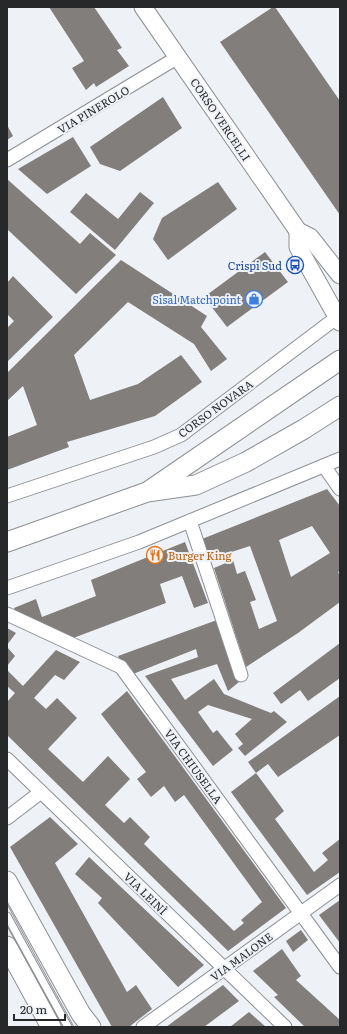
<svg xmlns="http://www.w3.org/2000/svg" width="347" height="1034" viewBox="0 0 347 1034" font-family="Literata,serif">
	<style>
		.building { fill: #827e7c; fill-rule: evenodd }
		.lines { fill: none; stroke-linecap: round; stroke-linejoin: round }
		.service-casing { stroke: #8c8f93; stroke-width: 9 }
		.minor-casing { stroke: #8c8f93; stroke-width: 15 }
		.tertiary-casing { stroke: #8c8f93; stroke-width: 19 }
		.secondary-casing { stroke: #8c8f93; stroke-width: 21 }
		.service { stroke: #fff; stroke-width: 7 }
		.minor { stroke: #fff; stroke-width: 13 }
		.tertiary { stroke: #fff; stroke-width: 17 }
		.secondary { stroke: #fff; stroke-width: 19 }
		.tram { stroke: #8e9093; stroke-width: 1 }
		.labels { text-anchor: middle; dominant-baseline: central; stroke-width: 4; stroke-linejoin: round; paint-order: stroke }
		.street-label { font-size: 11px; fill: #27282a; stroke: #eef1f5 }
		.transit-label { font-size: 11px; fill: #164399; stroke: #eef1f5; text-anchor: end }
		.shop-label { font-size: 11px; fill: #366cbe; stroke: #eef1f5; text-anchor: end }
		.food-label { font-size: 11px; fill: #c56008; stroke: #eef1f5; text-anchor: start }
	</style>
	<rect width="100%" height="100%" fill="#eef1f5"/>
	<g class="building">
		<polygon points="49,7 94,7 122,48 117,50 129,66 96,87 94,83 86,90 72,68 84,61"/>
		<polygon points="273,7 275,7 340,101 340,215 220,42"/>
		<polygon points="163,97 182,128 120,171 100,164 90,147"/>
		<polygon points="7,125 13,136 7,140"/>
		<polygon points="73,137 91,166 47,194 18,169"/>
		<polygon points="7,179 80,244 90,233 116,255 76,294 7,229"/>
		<polygon points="218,182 237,209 168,260 153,239 162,218"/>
		<polygon points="140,192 154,203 115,250 70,212 86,193 118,219"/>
		<polygon points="265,252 288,282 227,327 204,297"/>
		<polygon points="121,260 207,316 201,327 227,359 211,371 194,344 128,302 74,355 90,400 138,384 181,355 202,382 155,416 67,442 69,447 7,470 7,437 37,425 23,386 7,401 7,373"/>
		<polygon points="13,276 53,317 7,362 7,328 14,321 7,314 7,283"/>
		<path d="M327,489L340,506V571L338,572L340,576V602L298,633L246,667L214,568L233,560L237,574L245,571L256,600L250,602L259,629L277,621L250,546L210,559L202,539ZM312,526L330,553L291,577L279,540Z"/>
		<polygon points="185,542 208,603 194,608 182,576 160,584 166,603 68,640 17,617 14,608 36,599 42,617 96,596 91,580"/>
		<polygon points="217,620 239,682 228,691 217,664 171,679 185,700 214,679 224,694 271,713 274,711 287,722 245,756 238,748 243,744 235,734 252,719 208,705 198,712 213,733 217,730 233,750 213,766 145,676 198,657 196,649 133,674 125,669 118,656"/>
		<polygon points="7,628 16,633 7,645"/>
		<polygon points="340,643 340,678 308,701 300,690 281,704 273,693"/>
		<polygon points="7,647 15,656 7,666"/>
		<polygon points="56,650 80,662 64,680 55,675 34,698 46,709 57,698 77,718 48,749 83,782 108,756 130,779 105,805 124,823 130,817 150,837 144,844 234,931 244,923 241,920 262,902 184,795 175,802 164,786 151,797 137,779 146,772 101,714 127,691 286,908 228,951 7,735 7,702 15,693 7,686 7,670 23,686"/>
		<polygon points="340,696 340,735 278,777 268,764 256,773 248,762"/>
		<polygon points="256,773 284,811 275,819 314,872 328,860 322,853 340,839 340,872 307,895 231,792"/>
		<polygon points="50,817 78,844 55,863 127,992 136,985 152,1009 129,1027 112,1027 10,847"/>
		<polygon points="89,857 204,965 178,987 98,903 102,898 75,874"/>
		<polygon points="340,900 340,943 319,915"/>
		<polygon points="301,930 308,940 293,952 286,941"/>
		<polygon points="282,949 301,976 296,980 340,1020 340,1027 305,1027 274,997 278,995 253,971"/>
		<polygon points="223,985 239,1001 204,1027 166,1027"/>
		<polygon points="249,1012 266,1027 230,1027"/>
	</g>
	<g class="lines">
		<g class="service-casing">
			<polyline id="service" points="7,916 68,1027"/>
		</g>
		<g class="minor-casing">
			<g id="minor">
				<polyline points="7,160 178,57"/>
				<polyline points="324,466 340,489"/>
				<polyline points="7,496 154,447 181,435 340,315"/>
				<polyline points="190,521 241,675"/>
				<polyline points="7,588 139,542 340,459"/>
				<polyline points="7,614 121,667 340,967"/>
				<polyline points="7,759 285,1027"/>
				<polyline points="7,818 41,792"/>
				<polyline points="143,1027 340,885"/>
			</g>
		</g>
		<g class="tertiary-casing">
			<g id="tertiary">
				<polyline points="143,7 298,231 310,237 340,275"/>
				<polyline points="298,231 298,247 340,322"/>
			</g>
		</g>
		<g class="secondary-casing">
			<g id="secondary">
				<polyline points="150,490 340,360"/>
				<polyline points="7,542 147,492 196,485 246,462 304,429 340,406"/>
				<polyline points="7,881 81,1014 91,1027"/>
				<polyline points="7,946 51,1027"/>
			</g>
		</g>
		<use href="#service" class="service"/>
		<use href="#minor" class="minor"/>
		<use href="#tertiary" class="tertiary"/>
		<use href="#secondary" class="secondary"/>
		<g class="tram">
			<polyline points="7,904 74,1027"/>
			<polyline points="7,926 63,1027"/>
		</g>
	</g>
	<defs>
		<g id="bus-ring" transform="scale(0.9)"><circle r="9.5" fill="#eef1f5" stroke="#1a4fb4" stroke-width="1.5"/><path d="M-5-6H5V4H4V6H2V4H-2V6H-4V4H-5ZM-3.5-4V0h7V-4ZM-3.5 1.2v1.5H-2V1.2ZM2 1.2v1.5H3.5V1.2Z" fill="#1a4fb4"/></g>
		<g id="shop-ring" transform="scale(0.9)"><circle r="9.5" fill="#eef1f5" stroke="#3f7fe0" stroke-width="1.5"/><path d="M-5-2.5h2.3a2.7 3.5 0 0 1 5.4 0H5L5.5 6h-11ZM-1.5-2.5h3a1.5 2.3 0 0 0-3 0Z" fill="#3f7fe0"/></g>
		<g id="restaurant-ring" transform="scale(0.9)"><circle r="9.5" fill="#eef1f5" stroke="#e8710a" stroke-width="1.5"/><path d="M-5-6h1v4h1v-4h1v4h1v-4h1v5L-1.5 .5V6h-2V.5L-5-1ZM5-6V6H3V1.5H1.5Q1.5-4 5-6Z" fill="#e8710a"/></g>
	</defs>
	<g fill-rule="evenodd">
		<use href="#bus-ring" x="295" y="265"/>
		<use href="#shop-ring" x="254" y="299"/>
		<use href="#restaurant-ring" x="155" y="555"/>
	</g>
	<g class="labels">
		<g class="street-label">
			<text transform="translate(93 109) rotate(-31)">VIA PINEROLO</text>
			<text transform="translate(221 119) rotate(56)">CORSO VERCELLI</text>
			<text transform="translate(215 408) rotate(-36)">CORSO NOVARA</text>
			<text transform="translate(194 766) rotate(54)">VIA CHIUSELLA</text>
			<text transform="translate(146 893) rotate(44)">VIA LEINÌ</text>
			<text transform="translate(241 956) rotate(-36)">VIA MALONE</text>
		</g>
		<g class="transit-label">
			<text x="282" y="265">Crispi Sud</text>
		</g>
		<g class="shop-label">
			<text x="241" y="299">Sisal Matchpoint</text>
		</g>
		<g class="food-label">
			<text x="168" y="555">Burger King</text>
		</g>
	</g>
	<rect width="347" height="1034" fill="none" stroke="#27282a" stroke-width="16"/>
	<path d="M14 1014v6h51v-6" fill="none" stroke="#27282a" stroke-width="2"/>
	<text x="20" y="1014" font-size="12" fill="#27282a" stroke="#eef1f5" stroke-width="3" paint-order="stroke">20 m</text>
</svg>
